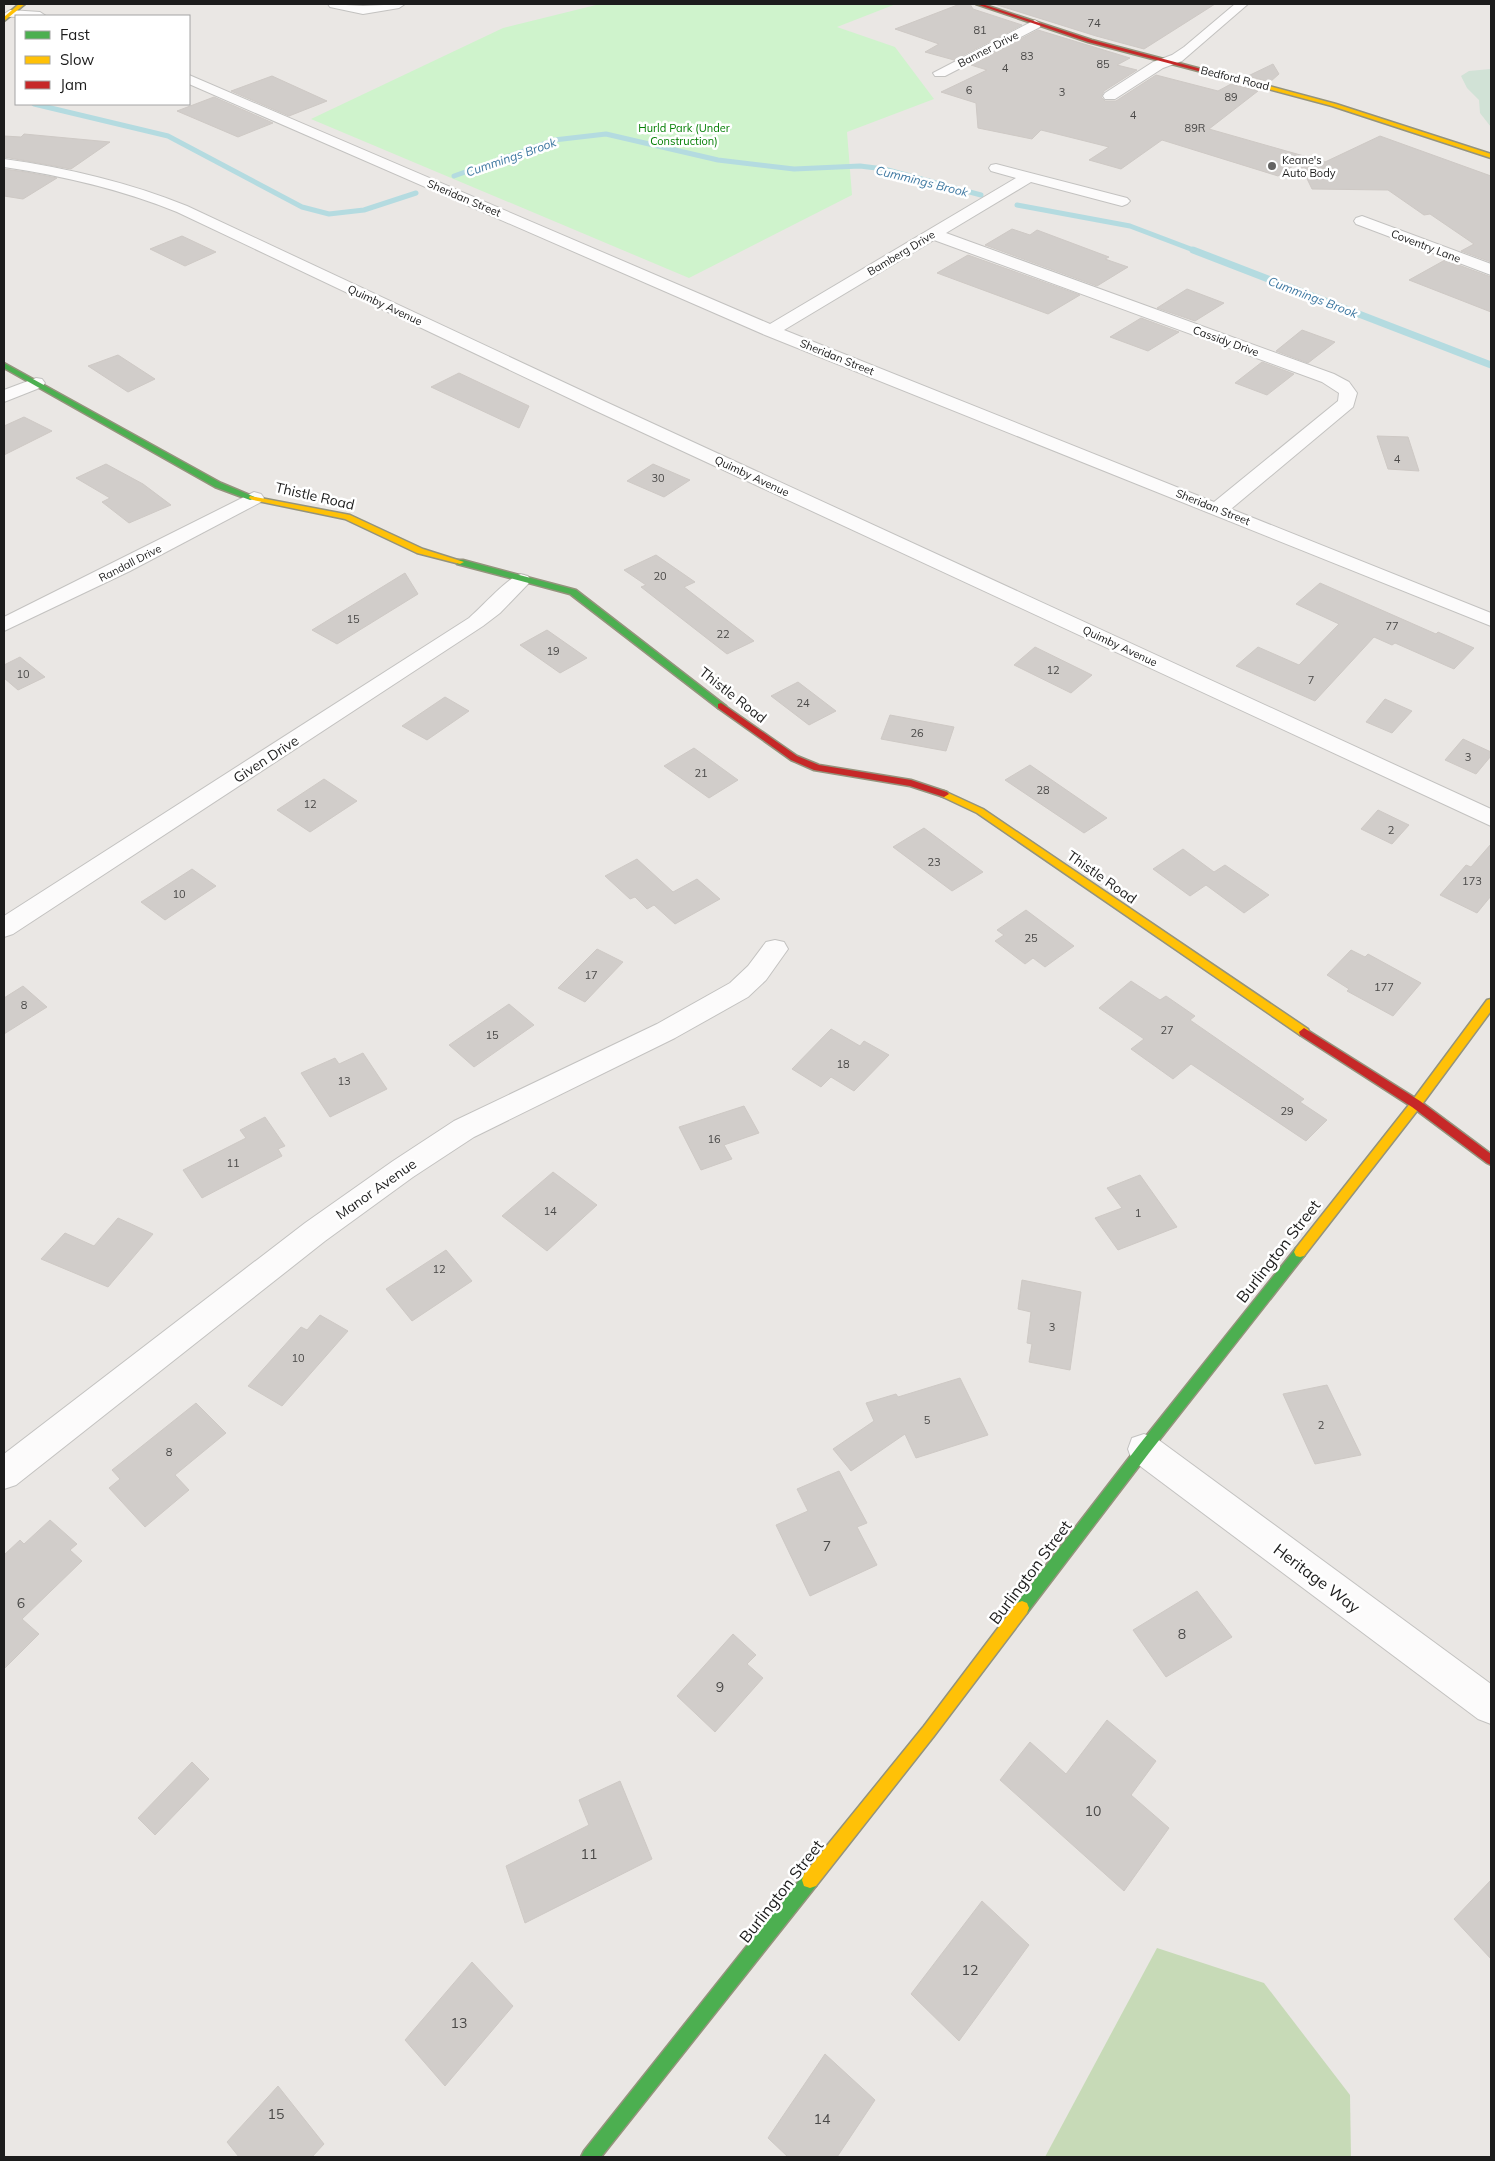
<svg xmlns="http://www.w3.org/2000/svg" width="1495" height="2161" viewBox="0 0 1495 2161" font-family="Mulish,sans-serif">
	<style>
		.forest { fill: #c7dab7 }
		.wetland { fill: #d1e2d6 }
		.park { fill: #cff3cc }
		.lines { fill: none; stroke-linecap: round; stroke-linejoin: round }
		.stream-far1 { stroke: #b4dbe0; stroke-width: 5 }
		.stream { stroke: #b4dbe0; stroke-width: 7 }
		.building { fill: #d1cdca; stroke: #cec9c5 }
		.street-casing { stroke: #c3c2c0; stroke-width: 2 }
		.fast-casing { stroke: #94937c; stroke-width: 3 }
		.slow-casing { stroke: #94937c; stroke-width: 3 }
		.jam-casing { stroke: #94937c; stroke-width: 3 }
		.street { fill: #fcfbfb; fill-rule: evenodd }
		.fast { fill: #4caf50; fill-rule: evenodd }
		.slow { fill: #ffc107; fill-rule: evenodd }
		.jam { fill: #c62828; fill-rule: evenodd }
		.poi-dot { fill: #646362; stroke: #fff; stroke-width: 2 }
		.labels { text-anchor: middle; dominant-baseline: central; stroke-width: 5; stroke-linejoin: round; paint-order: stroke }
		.number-label { font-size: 11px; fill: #4a4948 }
		.far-street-label { font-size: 11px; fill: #1c1c1c; stroke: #fff }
		.far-park-label { font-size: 11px; fill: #047f04; stroke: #fff }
		.far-poi-label { font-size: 11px; fill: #1c1c1c; stroke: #fff; text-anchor: start }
		.far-water-label { font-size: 12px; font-style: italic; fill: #3e78a1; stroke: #fff }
		.street-label { font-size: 14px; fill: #1c1c1c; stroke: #fff }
		.near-number-label { font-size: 14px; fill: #4a4948 }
		.near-street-label { font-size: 16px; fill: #1c1c1c; stroke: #fff }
	</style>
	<rect width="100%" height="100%" fill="#eae7e4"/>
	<polygon class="forest" points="1157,1948 1264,1983 1350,2095 1351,2157 1045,2157"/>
	<polygon class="wetland" points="1491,69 1491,127 1480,113 1479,100 1467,88 1461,76 1469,71"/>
	<polygon class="park" points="600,4 896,4 837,27 895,47 934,99 847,132 852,195 689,278 311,119 503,28"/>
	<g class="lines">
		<g class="stream-far1">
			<polyline points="34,104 168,136 302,207 329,214 364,210 416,193"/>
			<polyline points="454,176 554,140 606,134 718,160 794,169 860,166 884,169 981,195"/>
			<polyline points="1017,205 1130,226 1196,251"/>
		</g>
		<polyline class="stream" points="1193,250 1491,365"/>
	</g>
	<g class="building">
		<polygon points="960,4 970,4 973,9 1022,25 954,60 925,52 939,44 895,29"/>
		<polygon points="994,4 1215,4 1144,49 1096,36"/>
		<polygon points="1038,30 1130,58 1117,65 1137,70 1104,91 1101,97 1105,101 1116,101 1156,75 1218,91 1231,84 1258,91 1209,129 1325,162 1380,136 1491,176 1491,262 1461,251 1474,244 1430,214 1424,215 1388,190 1312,189 1299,162 1278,176 1162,140 1121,169 1089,160 1109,147 1041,130 1032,139 978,128 976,103 941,92 987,70 971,65"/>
		<polygon points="1273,64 1279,74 1270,82 1248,76"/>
		<polygon points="272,76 327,101 289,116 231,91"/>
		<polygon points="214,97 273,123 238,137 177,111"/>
		<polygon points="24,134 110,142 71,169 4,157 4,136 21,137"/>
		<polygon points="4,169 26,172 57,178 23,199 4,196"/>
		<polygon points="1012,229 1030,235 1037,230 1109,257 1105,259 1128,267 1097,286 985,245"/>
		<polygon points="182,236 216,252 185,266 150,249"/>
		<polygon points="968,255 1080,295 1048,314 937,273"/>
		<polygon points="1445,260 1491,277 1491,312 1409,280"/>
		<polygon points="1187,289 1224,303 1195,321 1157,308"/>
		<polygon points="1141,318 1179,332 1148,351 1110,337"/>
		<polygon points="1302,330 1335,342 1308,363 1276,351"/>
		<polygon points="118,355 155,379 128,392 88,366"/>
		<polygon points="1262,362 1294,374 1267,395 1235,383"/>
		<polygon points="459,373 529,406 519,428 431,387"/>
		<polygon points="24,417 52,431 4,455 4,426"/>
		<polygon points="1377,436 1408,437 1419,471 1388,469"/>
		<polygon points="106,464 143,484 171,505 129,523 102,502 110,498 76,478"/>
		<polygon points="653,464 690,480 664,497 627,481"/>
		<polygon points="656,555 695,582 684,587 754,641 727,654 641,587 646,585 624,570"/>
		<polygon points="405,573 418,594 337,644 312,630"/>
		<polygon points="1320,583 1436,634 1438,632 1474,648 1454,669 1395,643 1392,645 1374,637 1315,701 1236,666 1258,647 1299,665 1339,624 1296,604"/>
		<polygon points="547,630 587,658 560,673 520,645"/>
		<polygon points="1035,647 1092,675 1071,693 1014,665"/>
		<polygon points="20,657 45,677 18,690 4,678 4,665"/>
		<polygon points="798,682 836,711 809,725 771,696"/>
		<polygon points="445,697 469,711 427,740 402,726"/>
		<polygon points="1385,699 1412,711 1392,733 1366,722"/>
		<polygon points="890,715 954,727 946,751 881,739"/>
		<polygon points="1463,739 1491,752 1491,756 1476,774 1445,760"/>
		<polygon points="694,748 738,780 709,798 664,766"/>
		<polygon points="1030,765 1107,818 1084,833 1005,780"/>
		<polygon points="324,779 357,801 310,832 277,810"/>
		<polygon points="1378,810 1409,825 1392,844 1361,829"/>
		<polygon points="924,828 983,872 952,891 893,847"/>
		<polygon points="1491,844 1491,896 1477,913 1440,895 1466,865 1471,867"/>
		<polygon points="1183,849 1214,872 1225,865 1269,895 1244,913 1206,885 1190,896 1153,869"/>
		<polygon points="637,859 673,892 697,879 720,899 675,924 654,905 647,909 635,897 630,899 605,876"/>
		<polygon points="192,869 216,886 165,920 141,902"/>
		<polygon points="1026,910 1074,946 1045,967 1033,958 1025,964 995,941 1004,935 997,930"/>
		<polygon points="597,949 623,962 585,1002 558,988"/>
		<polygon points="1351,950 1365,957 1368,954 1421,983 1393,1016 1347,991 1349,989 1327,975"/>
		<polygon points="1131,981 1160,1000 1166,996 1195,1016 1190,1020 1304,1099 1300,1102 1327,1120 1306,1141 1191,1064 1173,1079 1131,1049 1144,1039 1099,1008"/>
		<polygon points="23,986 47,1007 4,1034 4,998"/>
		<polygon points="509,1004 534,1025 474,1067 449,1045"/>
		<polygon points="831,1029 860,1046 864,1041 889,1055 854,1091 831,1077 821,1087 792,1069"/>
		<polygon points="363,1053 387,1089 330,1117 301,1073 335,1058 339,1064"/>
		<polygon points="744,1106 759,1133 724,1145 732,1159 701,1170 679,1127"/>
		<polygon points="265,1117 285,1146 278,1149 282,1156 202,1198 183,1170 246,1138 240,1130"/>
		<polygon points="553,1172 597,1205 547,1251 502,1216"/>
		<polygon points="1140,1175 1177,1227 1118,1250 1095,1218 1122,1208 1107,1188"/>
		<polygon points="118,1218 153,1234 108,1287 41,1259 65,1233 94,1246"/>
		<polygon points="446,1250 472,1281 412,1321 386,1289"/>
		<polygon points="1022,1280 1081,1292 1070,1370 1029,1362 1032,1344 1027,1343 1031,1312 1018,1309"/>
		<polygon points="320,1315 348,1331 282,1406 248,1386 301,1327 307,1330"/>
		<polygon points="960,1378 988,1435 916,1458 905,1434 851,1471 833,1449 874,1421 866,1403 896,1394 898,1397"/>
		<polygon points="1327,1385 1361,1455 1315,1464 1283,1394"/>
		<polygon points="196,1403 226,1433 175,1475 189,1490 145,1527 109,1488 120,1479 112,1470"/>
		<polygon points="839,1471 867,1523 857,1527 877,1565 810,1596 776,1525 808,1511 797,1489"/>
		<polygon points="50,1520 77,1544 70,1550 82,1561 22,1619 39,1634 4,1669 4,1555 20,1540 24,1544"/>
		<polygon points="1197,1591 1232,1637 1166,1677 1133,1630"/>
		<polygon points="733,1634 756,1655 747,1664 763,1678 715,1732 677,1696"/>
		<polygon points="1107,1720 1156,1761 1131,1795 1169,1828 1124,1891 1000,1780 1030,1742 1066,1774"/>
		<polygon points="192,1762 209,1779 155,1835 138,1818"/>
		<polygon points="620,1781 652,1859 525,1923 506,1866 589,1825 579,1800"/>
		<polygon points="1491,1880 1491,1959 1454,1919"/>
		<polygon points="982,1901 1029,1945 959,2041 911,1994"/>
		<polygon points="472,1962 513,2006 445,2086 405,2040"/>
		<polygon points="825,2054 875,2100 837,2157 788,2157 768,2138"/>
		<polygon points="278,2086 324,2144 312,2157 239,2157 227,2142"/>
	</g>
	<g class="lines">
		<g class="street-casing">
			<g id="street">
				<polygon points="328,4 363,6 405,4 399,8 363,14 330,7"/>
				<polygon points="1235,4 1248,4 1182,61 1163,68 1115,99 1105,99 1103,96 1105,93 1153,62 1172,55 1184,47"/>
				<polygon points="10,10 40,12 46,16 5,17 4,14"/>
				<polygon points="1035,20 1041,24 1040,27 945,76 935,76 933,73"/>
				<path d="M189,75L770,324L1016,178L991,171L989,168L991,165L996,164L1127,198L1130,201L1127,204L1122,206L1031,182L946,233L1334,374L1349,382L1357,393L1353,407L1231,509L1491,613V626L765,335L189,84ZM934,240L1322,382L1339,393L1338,401L1214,502L784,330Z"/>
				<path d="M4,159C67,168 128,182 187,206L606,402L1491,809V826L594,410L177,212C120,189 64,176 4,167Z"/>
				<polygon points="1362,216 1491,264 1491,275 1356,224 1354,221 1356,218"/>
				<polygon points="36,378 42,379 45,383 42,387 4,402 4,390"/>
				<polygon points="254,492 261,494 264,498 261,502 130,571 4,631 4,617"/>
				<path d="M521,574L528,576L531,580L528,584L500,613L483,626L13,934L4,937V916L469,618C482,607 508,577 521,574Z"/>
				<polygon points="775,940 784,942 788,949 766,980 748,997 675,1038 474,1137 413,1177 325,1241 16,1485 4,1489 4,1454 305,1223 393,1161 454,1121 657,1024 730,983 748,966 766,942"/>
				<polygon points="1144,1434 1156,1438 1491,1684 1491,1724 1478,1719 1132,1460 1128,1449 1132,1438"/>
			</g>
		</g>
		<g class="fast-casing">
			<g id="fast">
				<polygon points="4,363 221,483 257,498 250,500 215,487 4,368"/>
				<polygon points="457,560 463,560 576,590 726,706 724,708 718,708 570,594 457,564"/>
				<polygon points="1300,1247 1304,1248 1306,1252 1304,1256 1149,1453 1027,1613 1022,1615 1017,1613 1015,1608 1017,1603 1139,1445 1296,1248"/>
				<polygon points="810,1872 816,1874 818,1880 816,1886 601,2157 581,2157 584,2151 804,1874"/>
			</g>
		</g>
		<g class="slow-casing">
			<g id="slow">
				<polygon points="19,4 25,4 4,21 4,17"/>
				<polygon points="1221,73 1336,104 1491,154 1491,158 1332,106 1219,76"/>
				<polygon points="250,496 350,515 423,549 464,562 460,564 417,553 345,519 253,500 249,498"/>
				<polygon points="944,791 983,809 1308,1029 1309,1032 1308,1035 1300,1035 977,813 941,796 939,794 941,792"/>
				<polygon points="1491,999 1491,1011 1420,1107 1304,1256 1300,1257 1296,1256 1294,1252 1296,1248 1412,1101 1487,1000"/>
				<polygon points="1022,1601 1027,1603 1029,1608 1027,1613 934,1736 816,1886 810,1888 804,1886 802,1880 804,1874 924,1726 1017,1603"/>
			</g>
		</g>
		<g class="jam-casing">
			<g id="jam">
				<polygon points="976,4 982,4 1092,40 1224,75 1221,77 1088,42"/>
				<polygon points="721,703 797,756 819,765 911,780 947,792 949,794 944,797 910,786 814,770 791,760 718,708 718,704"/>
				<polygon points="1304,1028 1420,1101 1491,1154 1491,1165 1487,1163 1412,1107 1300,1035 1299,1032"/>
			</g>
		</g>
		<use href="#street" class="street"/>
		<use href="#fast" class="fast"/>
		<use href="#slow" class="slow"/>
		<use href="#jam" class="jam"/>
	</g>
	<circle class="poi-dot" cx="1272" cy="166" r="5"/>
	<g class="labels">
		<g class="number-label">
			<text x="1094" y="23">74</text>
			<text x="980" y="30">81</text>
			<text x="1027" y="56">83</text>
			<text x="1103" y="64">85</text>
			<text x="1005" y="68">4</text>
			<text x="969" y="90">6</text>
			<text x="1062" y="92">3</text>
			<text x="1231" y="97">89</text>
			<text x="1133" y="115">4</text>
			<text x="1195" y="128">89R</text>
			<text x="1397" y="459">4</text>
			<text x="658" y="478">30</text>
			<text x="660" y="576">20</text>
			<text x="353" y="619">15</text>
			<text x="1392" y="626">77</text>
			<text x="723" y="634">22</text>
			<text x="553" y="651">19</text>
			<text x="1053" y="670">12</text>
			<text x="23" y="674">10</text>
			<text x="1311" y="680">7</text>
			<text x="803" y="703">24</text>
			<text x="917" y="733">26</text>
			<text x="1468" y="757">3</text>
			<text x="701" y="773">21</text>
			<text x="1043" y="790">28</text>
			<text x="310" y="804">12</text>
			<text x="1391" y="830">2</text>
			<text x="934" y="862">23</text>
			<text x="1472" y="881">173</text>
			<text x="179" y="894">10</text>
			<text x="1031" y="938">25</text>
			<text x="591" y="975">17</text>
			<text x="1384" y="987">177</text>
			<text x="24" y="1005">8</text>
			<text x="1167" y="1030">27</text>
			<text x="492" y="1035">15</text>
			<text x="843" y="1064">18</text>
			<text x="344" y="1081">13</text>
			<text x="1287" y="1111">29</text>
			<text x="714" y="1139">16</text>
			<text x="233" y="1163">11</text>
			<text x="550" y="1211">14</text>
			<text x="1138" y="1213">1</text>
			<text x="439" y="1269">12</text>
			<text x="1052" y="1327">3</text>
			<text x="298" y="1358">10</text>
			<text x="927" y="1420">5</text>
			<text x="1321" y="1425">2</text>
			<text x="169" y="1452">8</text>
		</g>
		<g class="far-street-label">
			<text transform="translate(988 49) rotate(-27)">Banner Drive</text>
			<text transform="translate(1235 78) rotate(14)">Bedford Road</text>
			<text transform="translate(464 198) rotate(23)">Sheridan Street</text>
			<text transform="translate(1426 246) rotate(21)">Coventry Lane</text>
			<text transform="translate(901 253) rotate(-31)">Bamberg Drive</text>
			<text transform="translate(385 305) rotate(25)">Quimby Avenue</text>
			<text transform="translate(1226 341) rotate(20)">Cassidy Drive</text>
			<text transform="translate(837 357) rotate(22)">Sheridan Street</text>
			<text transform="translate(752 476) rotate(25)">Quimby Avenue</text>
			<text transform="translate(1213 507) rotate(22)">Sheridan Street</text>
			<text transform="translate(130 563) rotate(-27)">Randall Drive</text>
			<text transform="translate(1120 646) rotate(25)">Quimby Avenue</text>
		</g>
		<g class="far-park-label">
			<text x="684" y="128">Hurld Park (Under<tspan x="684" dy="13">Construction)</tspan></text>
		</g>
		<g class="far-poi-label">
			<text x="1282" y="160">Keane's<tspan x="1282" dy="13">Auto Body</tspan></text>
		</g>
		<g class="far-water-label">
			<text transform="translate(511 157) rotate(-19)">Cummings Brook</text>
			<text transform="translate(922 181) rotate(14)">Cummings Brook</text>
			<text transform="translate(1313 297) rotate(21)">Cummings Brook</text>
		</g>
		<g class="street-label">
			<text transform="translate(315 496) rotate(13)">Thistle Road</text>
			<text transform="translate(733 695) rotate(38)">Thistle Road</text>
			<text transform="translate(266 759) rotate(-33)">Given Drive</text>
			<text transform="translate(1102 877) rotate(35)">Thistle Road</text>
			<text transform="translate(376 1189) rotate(-35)">Manor Avenue</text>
		</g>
		<g class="near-number-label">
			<text x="827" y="1546">7</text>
			<text x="21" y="1603">6</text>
			<text x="1182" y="1634">8</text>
			<text x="720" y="1687">9</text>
			<text x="1093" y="1811">10</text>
			<text x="589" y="1854">11</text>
			<text x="970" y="1970">12</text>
			<text x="459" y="2023">13</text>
			<text x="276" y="2114">15</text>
			<text x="822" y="2119">14</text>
		</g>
		<g class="near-street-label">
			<text transform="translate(1278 1251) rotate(-52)">Burlington Street</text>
			<text transform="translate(1030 1572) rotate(-53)">Burlington Street</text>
			<text transform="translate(1317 1578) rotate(37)">Heritage Way</text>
			<text transform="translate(781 1891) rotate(-52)">Burlington Street</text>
		</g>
	</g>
	<rect width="1495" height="2161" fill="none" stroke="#1c1c1c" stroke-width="10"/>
	<rect x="15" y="15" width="175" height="90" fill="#ffffff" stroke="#a4a4a4"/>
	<rect x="25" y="31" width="25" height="8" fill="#4caf50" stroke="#a4a4a4"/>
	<text x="60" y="40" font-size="15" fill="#1c1c1c">Fast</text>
	<rect x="25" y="56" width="25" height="8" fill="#ffc107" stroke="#a4a4a4"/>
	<text x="60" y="65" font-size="15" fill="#1c1c1c">Slow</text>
	<rect x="25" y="81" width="25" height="8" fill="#c62828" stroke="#a4a4a4"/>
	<text x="60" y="90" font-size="15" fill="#1c1c1c">Jam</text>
</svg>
